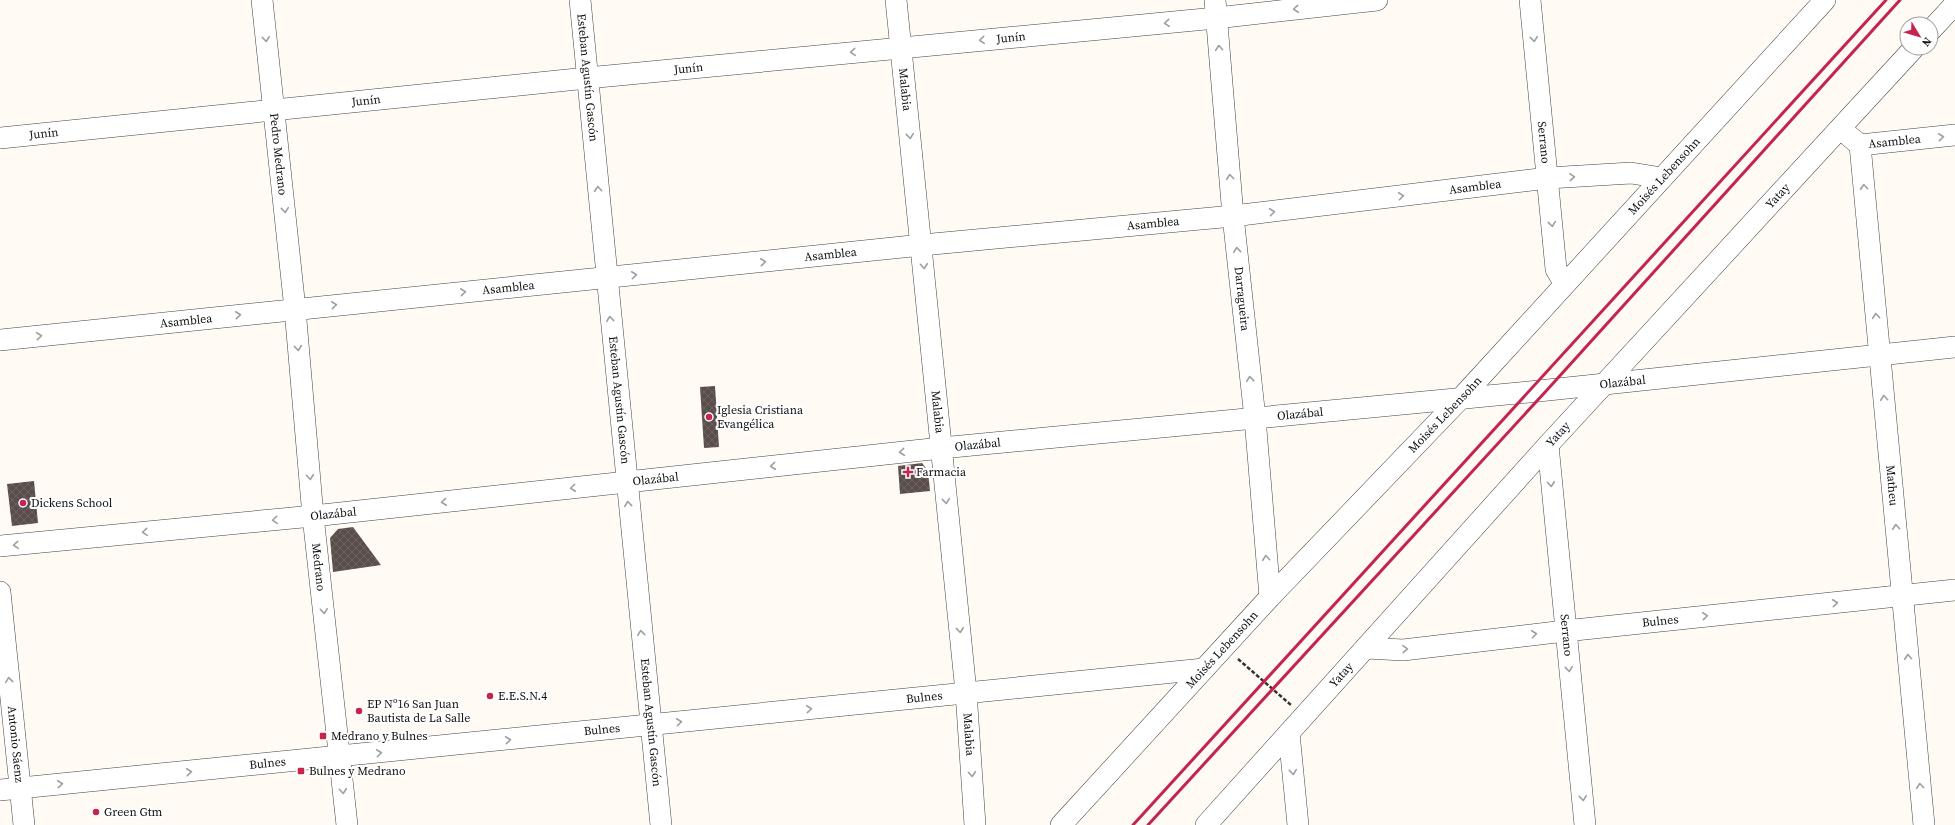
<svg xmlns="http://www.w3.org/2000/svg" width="1955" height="825" viewBox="0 0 1955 825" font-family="'Source Serif 4',serif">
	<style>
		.building { fill: url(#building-cross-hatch) }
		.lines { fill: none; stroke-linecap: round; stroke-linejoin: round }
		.minor-casing { stroke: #434343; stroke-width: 22 }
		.path { stroke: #323232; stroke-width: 2.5; stroke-dasharray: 4 2; stroke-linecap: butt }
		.minor { stroke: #fff; stroke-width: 21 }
		.rail { stroke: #c4244e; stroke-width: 3 }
		.oneway { stroke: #9f9f9f }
		.poi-dot { fill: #c4244e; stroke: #fff; stroke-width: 1.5 }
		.labels { text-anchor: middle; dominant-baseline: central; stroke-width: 4; stroke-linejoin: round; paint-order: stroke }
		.street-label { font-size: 12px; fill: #101010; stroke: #fff }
		.poi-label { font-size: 12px; fill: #101010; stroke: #fff; text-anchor: start }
	</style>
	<defs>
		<pattern id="building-cross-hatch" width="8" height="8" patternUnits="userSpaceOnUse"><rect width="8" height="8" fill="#594e4c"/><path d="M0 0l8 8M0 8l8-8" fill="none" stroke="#6c6361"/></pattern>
	</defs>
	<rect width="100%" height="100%" fill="#fffaf3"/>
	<g class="building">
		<polygon points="715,386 719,447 704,448 700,387"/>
		<polygon points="922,463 928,471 930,491 900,494 898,466"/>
		<polygon points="34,481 38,523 12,526 7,484"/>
		<polygon points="353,527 381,565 333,572 330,538 338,529"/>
	</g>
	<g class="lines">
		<g class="minor-casing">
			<g id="minor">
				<path id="s1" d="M262,0L295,309L313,516L347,825"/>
				<path id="s2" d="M580,0L661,825"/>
				<path id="s3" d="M896,0L966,692L975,825"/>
				<path id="s4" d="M1215,0L1233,216L1255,418L1270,597"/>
				<path id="s5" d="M1530,0L1556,269L1564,283"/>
				<polyline points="1931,30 1955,4"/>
				<path id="s6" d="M1849,136L1860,145L1955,135"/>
				<path id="s7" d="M0,138L587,78L1216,18L1377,0"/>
				<path id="s8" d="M1860,145L1924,825"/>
				<path id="s9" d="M0,340L922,245L1233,216L1548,178L1631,173L1662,178"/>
				<path id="s10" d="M1548,445L1585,825"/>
				<path id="s11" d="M0,546L313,516L941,448L1529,392L1955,347"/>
				<path id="s12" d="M0,592L24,825"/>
				<path id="s13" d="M1366,648L1403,650L1565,631L1955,590"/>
				<polyline points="1289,733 1298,825"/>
				<path id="s14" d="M0,790L1204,669"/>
				<path id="s15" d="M1061,825L1270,597L1462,397L1825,0"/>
				<path id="s16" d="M1206,825L1548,445L1914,48"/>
			</g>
		</g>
		<polyline class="path" points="1238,659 1291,705"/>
		<use href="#minor" class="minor"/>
		<g class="rail">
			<polyline points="1133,825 1886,0"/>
			<polyline points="1148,825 1547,390 1900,0"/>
		</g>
	</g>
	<defs><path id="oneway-chevron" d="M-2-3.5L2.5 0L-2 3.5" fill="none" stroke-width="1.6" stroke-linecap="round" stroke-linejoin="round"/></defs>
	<g class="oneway">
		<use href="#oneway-chevron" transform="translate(1296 9) rotate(174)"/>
		<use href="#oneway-chevron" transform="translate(1167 23) rotate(175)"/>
		<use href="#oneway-chevron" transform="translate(266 39) rotate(84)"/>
		<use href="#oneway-chevron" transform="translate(1534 39) rotate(84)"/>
		<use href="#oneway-chevron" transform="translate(982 40) rotate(175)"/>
		<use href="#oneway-chevron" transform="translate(1219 48) rotate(-95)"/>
		<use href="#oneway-chevron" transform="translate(853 52) rotate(175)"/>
		<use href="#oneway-chevron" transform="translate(910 136) rotate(84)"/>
		<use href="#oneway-chevron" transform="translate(1941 137) rotate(-6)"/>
		<use href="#oneway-chevron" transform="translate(1230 177) rotate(-95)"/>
		<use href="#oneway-chevron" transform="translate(1572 177) rotate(-3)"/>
		<use href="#oneway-chevron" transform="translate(1864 187) rotate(-95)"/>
		<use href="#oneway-chevron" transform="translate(598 189) rotate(-95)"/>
		<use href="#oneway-chevron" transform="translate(1401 196) rotate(-7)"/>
		<use href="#oneway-chevron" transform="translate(285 210) rotate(84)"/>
		<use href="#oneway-chevron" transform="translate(1272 212) rotate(-7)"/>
		<use href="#oneway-chevron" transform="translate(1552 224) rotate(84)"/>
		<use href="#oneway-chevron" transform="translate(1237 250) rotate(-96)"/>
		<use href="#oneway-chevron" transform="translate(763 262) rotate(-6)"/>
		<use href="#oneway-chevron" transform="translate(924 266) rotate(85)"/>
		<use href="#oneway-chevron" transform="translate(634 275) rotate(-6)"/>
		<use href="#oneway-chevron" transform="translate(463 292) rotate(-6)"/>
		<use href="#oneway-chevron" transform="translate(334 305) rotate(-6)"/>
		<use href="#oneway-chevron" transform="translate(238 315) rotate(-6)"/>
		<use href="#oneway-chevron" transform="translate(1876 316) rotate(-95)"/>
		<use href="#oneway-chevron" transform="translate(610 319) rotate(-96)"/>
		<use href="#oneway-chevron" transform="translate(39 336) rotate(-6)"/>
		<use href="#oneway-chevron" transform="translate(298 348) rotate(85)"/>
		<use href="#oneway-chevron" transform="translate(1250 379) rotate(-96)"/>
		<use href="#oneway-chevron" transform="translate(1884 398) rotate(-95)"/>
		<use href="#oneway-chevron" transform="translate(902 452) rotate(174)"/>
		<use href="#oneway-chevron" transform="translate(773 466) rotate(174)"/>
		<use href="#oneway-chevron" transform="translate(310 477) rotate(85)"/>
		<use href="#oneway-chevron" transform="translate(1551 484) rotate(85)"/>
		<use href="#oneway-chevron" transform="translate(573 488) rotate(174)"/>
		<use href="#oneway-chevron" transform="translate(946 501) rotate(84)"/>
		<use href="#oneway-chevron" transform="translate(444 502) rotate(174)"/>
		<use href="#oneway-chevron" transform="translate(628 504) rotate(-96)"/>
		<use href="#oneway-chevron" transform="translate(275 520) rotate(175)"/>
		<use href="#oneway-chevron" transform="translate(1896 527) rotate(-95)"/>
		<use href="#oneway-chevron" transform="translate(145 532) rotate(175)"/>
		<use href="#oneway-chevron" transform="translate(16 545) rotate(175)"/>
		<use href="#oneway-chevron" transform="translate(1266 558) rotate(-95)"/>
		<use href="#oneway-chevron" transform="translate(1835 603) rotate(-6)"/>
		<use href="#oneway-chevron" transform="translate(324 611) rotate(84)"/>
		<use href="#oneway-chevron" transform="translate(1705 616) rotate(-6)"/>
		<use href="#oneway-chevron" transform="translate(960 630) rotate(84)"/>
		<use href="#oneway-chevron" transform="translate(641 633) rotate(-96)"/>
		<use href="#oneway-chevron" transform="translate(1534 634) rotate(-7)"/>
		<use href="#oneway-chevron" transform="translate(1405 649) rotate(-3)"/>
		<use href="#oneway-chevron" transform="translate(1908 657) rotate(-95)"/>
		<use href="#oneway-chevron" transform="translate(1569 669) rotate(84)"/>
		<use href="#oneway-chevron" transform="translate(9 680) rotate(-96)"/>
		<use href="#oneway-chevron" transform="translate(809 709) rotate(-6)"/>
		<use href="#oneway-chevron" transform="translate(679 722) rotate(-6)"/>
		<use href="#oneway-chevron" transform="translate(508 740) rotate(-6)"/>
		<use href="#oneway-chevron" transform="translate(379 753) rotate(-6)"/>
		<use href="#oneway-chevron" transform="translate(189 772) rotate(-6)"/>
		<use href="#oneway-chevron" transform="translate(1293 772) rotate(84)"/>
		<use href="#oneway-chevron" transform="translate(972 774) rotate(86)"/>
		<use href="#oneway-chevron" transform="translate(60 784) rotate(-6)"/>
		<use href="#oneway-chevron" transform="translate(1920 786) rotate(-95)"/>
		<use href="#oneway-chevron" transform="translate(343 791) rotate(85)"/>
		<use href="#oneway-chevron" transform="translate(1583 798) rotate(84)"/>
	</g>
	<g class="poi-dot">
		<circle cx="709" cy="417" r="4"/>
		<path d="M906 466h4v4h4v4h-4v4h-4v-4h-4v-4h4z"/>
		<circle cx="23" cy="503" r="4"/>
		<circle cx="490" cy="696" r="4"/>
		<circle cx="359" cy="711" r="4"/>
		<rect x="319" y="732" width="8" height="8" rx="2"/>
		<rect x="297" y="767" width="8" height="8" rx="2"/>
		<circle cx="96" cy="812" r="4"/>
	</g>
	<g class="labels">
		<g class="street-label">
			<text stroke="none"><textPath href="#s7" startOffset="1016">Junín</textPath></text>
			<text stroke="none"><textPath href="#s7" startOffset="692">Junín</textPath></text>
			<text stroke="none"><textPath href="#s2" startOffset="78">Esteban Agustín Gascón</textPath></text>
			<text stroke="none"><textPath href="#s3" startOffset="90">Malabia</textPath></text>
			<text stroke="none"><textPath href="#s7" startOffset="368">Junín</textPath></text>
			<text stroke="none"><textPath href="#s7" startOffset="44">Junín</textPath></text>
			<text stroke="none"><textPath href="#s6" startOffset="49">Asamblea</textPath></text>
			<text stroke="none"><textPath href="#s5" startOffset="143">Serrano</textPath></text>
			<text stroke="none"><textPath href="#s1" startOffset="155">Pedro Medrano</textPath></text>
			<text stroke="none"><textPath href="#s15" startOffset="886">Moisés Lebensohn</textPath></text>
			<text stroke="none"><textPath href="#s9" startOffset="1483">Asamblea</textPath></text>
			<text stroke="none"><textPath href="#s16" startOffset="850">Yatay</textPath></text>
			<text stroke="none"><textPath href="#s9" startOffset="1159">Asamblea</textPath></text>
			<text stroke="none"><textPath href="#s9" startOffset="835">Asamblea</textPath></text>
			<text stroke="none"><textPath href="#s9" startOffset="511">Asamblea</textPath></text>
			<text stroke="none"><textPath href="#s4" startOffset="300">Darragueira</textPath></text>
			<text stroke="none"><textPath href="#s9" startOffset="187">Asamblea</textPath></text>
			<text stroke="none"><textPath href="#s11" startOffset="1631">Olazábal</textPath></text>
			<text stroke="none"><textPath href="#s2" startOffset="402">Esteban Agustín Gascón</textPath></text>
			<text stroke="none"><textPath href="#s3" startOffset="414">Malabia</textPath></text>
			<text stroke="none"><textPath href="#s11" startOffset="1307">Olazábal</textPath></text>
			<text stroke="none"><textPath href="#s15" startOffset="562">Moisés Lebensohn</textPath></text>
			<text stroke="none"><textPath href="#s16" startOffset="526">Yatay</textPath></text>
			<text stroke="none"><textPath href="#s11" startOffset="983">Olazábal</textPath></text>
			<text stroke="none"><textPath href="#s11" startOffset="659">Olazábal</textPath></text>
			<text stroke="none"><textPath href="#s8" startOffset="342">Matheu</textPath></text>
			<text stroke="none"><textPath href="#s11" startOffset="335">Olazábal</textPath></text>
			<text stroke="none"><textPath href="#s1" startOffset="570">Medrano</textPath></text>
			<text stroke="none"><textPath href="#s13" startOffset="296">Bulnes</textPath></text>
			<text stroke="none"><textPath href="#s10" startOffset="191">Serrano</textPath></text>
			<text stroke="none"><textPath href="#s15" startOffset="238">Moisés Lebensohn</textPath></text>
			<text stroke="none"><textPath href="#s16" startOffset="202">Yatay</textPath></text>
			<text stroke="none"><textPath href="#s14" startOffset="929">Bulnes</textPath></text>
			<text stroke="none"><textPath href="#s2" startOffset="726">Esteban Agustín Gascón</textPath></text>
			<text stroke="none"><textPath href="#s14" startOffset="605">Bulnes</textPath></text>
			<text stroke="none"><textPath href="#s3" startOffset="738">Malabia</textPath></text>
			<text stroke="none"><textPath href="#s12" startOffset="153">Antonio Sáenz</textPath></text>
			<text stroke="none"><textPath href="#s14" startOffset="269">Bulnes</textPath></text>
		</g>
		<g class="poi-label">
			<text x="717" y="410">Iglesia Cristiana<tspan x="717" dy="14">Evangélica</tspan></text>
			<text x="916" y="472">Farmacia</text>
			<text x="31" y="503">Dickens School</text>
			<text x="498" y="696">E.E.S.N.4</text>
			<text x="367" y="704">EP Nº16 San Juan<tspan x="367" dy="14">Bautista de La Salle</tspan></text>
			<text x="331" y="736">Medrano y Bulnes</text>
			<text x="309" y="771">Bulnes y Medrano</text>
			<text x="104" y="812">Green Gtm</text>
		</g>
	</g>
	<g transform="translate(1919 36) rotate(128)"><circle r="19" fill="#ffffff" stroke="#9f9f9f"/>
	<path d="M0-3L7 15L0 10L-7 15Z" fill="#c4244e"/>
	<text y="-6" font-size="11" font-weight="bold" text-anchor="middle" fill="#101010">N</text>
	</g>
</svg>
